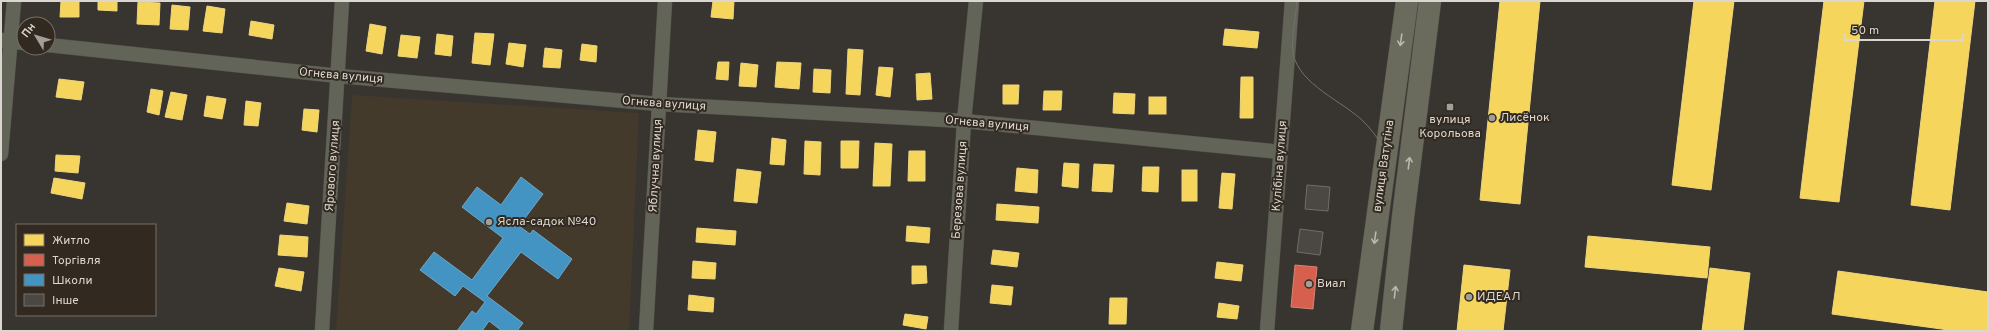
<svg xmlns="http://www.w3.org/2000/svg" width="1989" height="332" viewBox="0 0 1989 332" font-family="Overpass,sans-serif">
	<style>
		.built { fill: #443a2c }
		.homes { fill: #f6d55c; stroke: #eed67f }
		.shops { fill: #d6604d; stroke: #d88474 }
		.schools { fill: #4393c3; stroke: #71a7c7 }
		.building { fill: #4b4843; stroke: #706c68 }
		.lines { fill: none; stroke-linecap: round; stroke-linejoin: round }
		.street-casing { stroke: #55514d; stroke-width: 15 }
		.primary-casing { stroke: #55514d; stroke-width: 23 }
		.street { stroke: #626458; stroke-width: 14 }
		.primary { stroke: #6b6b5d; stroke-width: 22 }
		.tram { stroke: #717169; stroke-width: 1 }
		.oneway { stroke: #b9b7ae }
		.poi-dot { fill: #a29e98; stroke: #322a21; stroke-width: 1.5 }
		.labels { text-anchor: middle; dominant-baseline: central; stroke-width: 4; stroke-linejoin: round; paint-order: stroke }
		.street-label { font-size: 12px; fill: #dbd7d0; stroke: #322a21 }
		.poi-label { font-size: 12px; fill: #dbd7d0; stroke: #322a21; text-anchor: start }
	</style>
	<rect width="100%" height="100%" fill="#38342f"/>
	<polygon class="built" points="352,95 639,113 629,331 336,331"/>
	<g class="homes">
		<polygon points="61,1 79,1 79,17 60,17"/>
		<polygon points="98,1 117,1 117,11 98,10"/>
		<polygon points="713,1 734,1 733,19 711,17"/>
		<polygon points="1500,1 1540,1 1520,204 1480,200"/>
		<polygon points="1694,1 1734,1 1711,190 1672,185"/>
		<polygon points="1824,1 1864,1 1839,202 1800,198"/>
		<polygon points="1935,1 1975,1 1950,210 1911,205"/>
		<polygon points="138,2 160,3 159,25 137,24"/>
		<polygon points="172,5 190,7 188,30 170,29"/>
		<polygon points="207,6 225,9 222,33 203,31"/>
		<polygon points="251,21 274,25 272,39 249,35"/>
		<polygon points="370,24 386,27 382,54 366,51"/>
		<polygon points="1225,29 1259,32 1257,48 1223,45"/>
		<polygon points="475,33 494,34 490,65 472,63"/>
		<polygon points="437,34 453,36 451,56 435,54"/>
		<polygon points="401,35 420,37 417,58 398,56"/>
		<polygon points="509,43 526,45 523,67 506,64"/>
		<polygon points="582,44 597,46 596,62 580,60"/>
		<polygon points="545,48 562,50 560,68 543,67"/>
		<polygon points="848,49 863,50 860,95 846,94"/>
		<polygon points="718,62 729,62 728,80 716,79"/>
		<polygon points="777,62 801,63 799,89 775,87"/>
		<polygon points="741,63 758,65 756,87 739,86"/>
		<polygon points="879,67 893,68 890,97 876,95"/>
		<polygon points="814,69 831,70 830,93 813,92"/>
		<polygon points="930,73 932,99 917,100 916,74"/>
		<polygon points="1241,77 1253,77 1253,118 1240,118"/>
		<polygon points="59,79 84,82 81,100 56,97"/>
		<polygon points="1003,85 1019,85 1018,104 1003,104"/>
		<polygon points="151,89 163,91 159,115 147,112"/>
		<polygon points="1044,91 1062,91 1061,110 1043,110"/>
		<polygon points="171,92 187,95 182,120 165,117"/>
		<polygon points="1114,93 1135,94 1134,114 1113,113"/>
		<polygon points="207,96 226,99 222,119 204,116"/>
		<rect x="1149" y="97" width="17" height="17"/>
		<polygon points="246,101 261,103 258,126 244,125"/>
		<polygon points="304,109 319,110 317,132 302,130"/>
		<polygon points="698,130 716,132 713,162 695,160"/>
		<polygon points="772,138 786,140 784,165 770,164"/>
		<polygon points="805,141 821,142 820,175 804,174"/>
		<polygon points="841,141 859,141 858,168 841,168"/>
		<polygon points="875,143 892,144 890,186 873,186"/>
		<polygon points="909,151 925,151 925,181 908,181"/>
		<polygon points="56,155 80,156 78,173 55,171"/>
		<polygon points="1064,163 1079,164 1078,188 1062,186"/>
		<polygon points="1094,164 1114,165 1112,192 1092,191"/>
		<polygon points="1143,167 1159,167 1158,192 1142,191"/>
		<polygon points="1017,168 1038,170 1037,193 1015,191"/>
		<polygon points="737,169 761,172 757,203 734,201"/>
		<rect x="1182" y="170" width="15" height="31"/>
		<polygon points="1222,173 1235,174 1232,209 1219,208"/>
		<polygon points="54,178 85,183 82,199 51,193"/>
		<polygon points="287,203 309,206 307,224 284,221"/>
		<polygon points="997,204 1039,207 1038,223 996,220"/>
		<polygon points="907,226 930,228 929,243 906,241"/>
		<polygon points="697,228 736,231 735,245 696,242"/>
		<polygon points="280,235 308,237 307,257 278,255"/>
		<polygon points="1588,236 1710,247 1707,278 1585,267"/>
		<polygon points="993,250 1019,253 1017,267 991,264"/>
		<polygon points="693,261 716,263 715,279 692,278"/>
		<polygon points="1217,262 1243,265 1241,281 1215,278"/>
		<polygon points="1464,265 1510,270 1503,331 1457,331"/>
		<polygon points="912,266 926,266 927,283 912,284"/>
		<polygon points="279,268 304,272 301,291 275,286"/>
		<polygon points="1710,268 1750,273 1743,331 1702,331"/>
		<polygon points="1838,271 1988,292 1988,331 1956,331 1832,314"/>
		<polygon points="992,285 1013,287 1011,305 990,303"/>
		<polygon points="689,295 714,298 713,312 688,310"/>
		<polygon points="1110,298 1127,298 1126,324 1109,324"/>
		<polygon points="1219,303 1239,306 1237,319 1217,317"/>
		<polygon points="905,314 928,317 926,329 903,325"/>
	</g>
	<polygon class="shops" points="1295,265 1317,267 1313,309 1291,307"/>
	<polygon class="schools" points="521,177 543,194 519,226 530,234 533,230 572,259 558,279 521,252 487,296 523,323 517,331 502,331 489,321 482,331 457,331 472,311 476,314 485,302 463,286 455,296 420,270 434,252 472,280 503,238 462,207 477,187 501,205"/>
	<g class="building">
		<polygon points="1307,185 1330,187 1328,211 1305,209"/>
		<polygon points="1300,229 1323,232 1320,255 1297,252"/>
	</g>
	<g class="lines">
		<g class="street-casing">
			<g id="street">
				<polyline points="1,40 24,43"/>
				<polyline points="48,45 339,76 659,104 964,121 1281,152"/>
				<polyline points="1,154 14,1"/>
				<polyline points="322,331 342,1"/>
				<polyline points="646,331 665,1"/>
				<polyline points="951,331 964,121 976,1"/>
				<polyline points="1267,331 1292,1"/>
			</g>
		</g>
		<g class="primary-casing">
			<g id="primary">
				<polyline points="1362,331 1407,1"/>
				<polyline points="1391,331 1403,217 1430,1"/>
			</g>
		</g>
		<use href="#street" class="street"/>
		<use href="#primary" class="primary"/>
		<path class="tram" d="M1297,1C1296,15 1291,40 1293,53C1299,85 1343,101 1364,122C1377,135 1386,151 1393,168"/>
	</g>
	<defs><path id="oneway-shaft" d="M-6 0H5M1.5-3L5.5 0L1.5 3" fill="none" stroke-width="1.6" stroke-linecap="round" stroke-linejoin="round"/></defs>
	<g class="oneway">
		<use href="#oneway-shaft" transform="translate(1401 40) rotate(98)"/>
		<use href="#oneway-shaft" transform="translate(1409 163) rotate(-83)"/>
		<use href="#oneway-shaft" transform="translate(1375 238) rotate(98)"/>
		<use href="#oneway-shaft" transform="translate(1395 292) rotate(-84)"/>
	</g>
	<g class="poi-dot">
		<rect x="1446" y="103" width="8" height="8" rx="2"/>
		<circle cx="1492" cy="118" r="4"/>
		<circle cx="489" cy="222" r="4"/>
		<circle cx="1309" cy="284" r="4"/>
		<circle cx="1469" cy="297" r="4"/>
	</g>
	<g class="labels">
		<g class="street-label">
			<text transform="translate(341 76) rotate(5)">Огнєва вулиця</text>
			<text transform="translate(664 104) rotate(4)">Огнєва вулиця</text>
			<text transform="translate(987 124) rotate(5)">Огнєва вулиця</text>
			<text transform="translate(333 166) rotate(-86)">Ярового вулиця</text>
			<text transform="translate(656 166) rotate(-87)">Яблучна вулиця</text>
			<text transform="translate(1280 166) rotate(-86)">Кулібіна вулиця</text>
			<text transform="translate(1384 166) rotate(-82)">вулиця Ватутіна</text>
			<text transform="translate(960 190) rotate(-86)">Березова вулиця</text>
		</g>
		<g class="poi-label">
			<text x="1500" y="118">Лисёнок</text>
			<text x="1450" y="120" text-anchor="middle">вулиця<tspan x="1450" dy="14">Корольова</tspan></text>
			<text x="497" y="222">Ясла-садок №40</text>
			<text x="1317" y="284">Виал</text>
			<text x="1477" y="297">ИДЕАЛ</text>
		</g>
	</g>
	<rect width="1989" height="332" fill="none" stroke="#dbd7d0" stroke-width="4"/>
	<rect x="16" y="224" width="140" height="92" fill="#322a21" stroke="#766f67"/>
	<rect x="24" y="234" width="20" height="12" fill="#f6d55c" stroke="#766f67"/>
	<text x="52" y="244" font-size="12" fill="#dbd7d0">Житло</text>
	<rect x="24" y="254" width="20" height="12" fill="#d6604d" stroke="#766f67"/>
	<text x="52" y="264" font-size="12" fill="#dbd7d0">Торгівля</text>
	<rect x="24" y="274" width="20" height="12" fill="#4393c3" stroke="#766f67"/>
	<text x="52" y="284" font-size="12" fill="#dbd7d0">Школи</text>
	<rect x="24" y="294" width="20" height="12" fill="#4b4843" stroke="#766f67"/>
	<text x="52" y="304" font-size="12" fill="#dbd7d0">Інше</text>
	<g transform="translate(36 36) rotate(308)"><circle r="19" fill="#322a21" stroke="#766f67"/>
	<path d="M0-3L7 15L0 10L-7 15Z" fill="#a29e98"/>
	<text y="-6" font-size="11" font-weight="bold" text-anchor="middle" fill="#dbd7d0">Пн</text>
	</g>
	<path d="M1845 34v6h118v-6" fill="none" stroke="#dbd7d0" stroke-width="2"/>
	<text x="1851" y="34" font-size="12" fill="#dbd7d0" stroke="#322a21" stroke-width="3" paint-order="stroke">50 m</text>
</svg>
